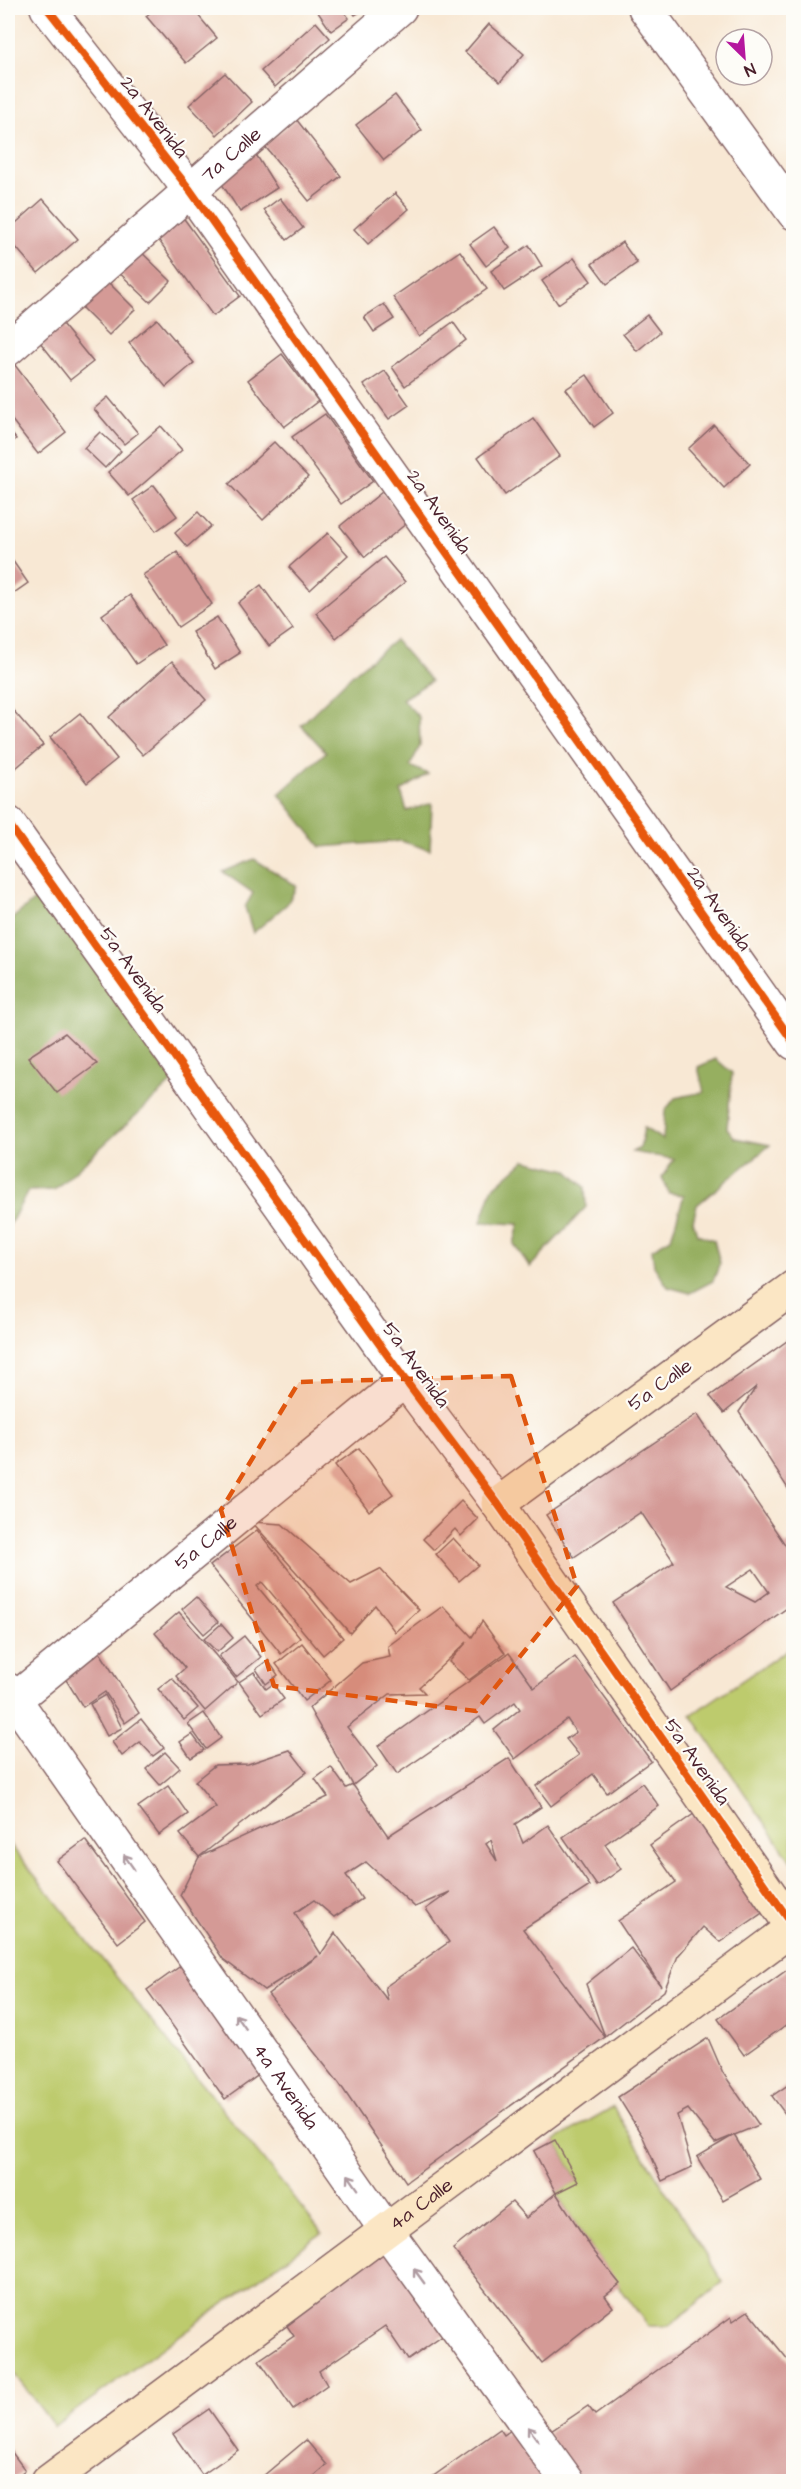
<svg xmlns="http://www.w3.org/2000/svg" width="801" height="2489" viewBox="0 0 801 2489" font-family="'Architects Daughter',sans-serif">
	<style>
		.green { fill: #bdcb6d; stroke: #84754c; stroke-width: 1.5 }
		.forest { fill: #96af60; stroke: #706746; stroke-width: 1.5 }
		.building { fill: #d49a96; fill-rule: evenodd }
		.lines { fill: none; stroke-linecap: round; stroke-linejoin: round }
		.street-casing { stroke: #876566; stroke-width: 36 }
		.secondary-casing { stroke: #876566; stroke-width: 36 }
		.street { stroke: #fff; stroke-width: 33 }
		.secondary { stroke: #fbe6c4; stroke-width: 33 }
		.cycleway-casing { stroke: #fdfcf7; stroke-width: 11 }
		.cycleway { stroke: #e8590c; stroke-width: 8 }
		.oneway { stroke: #ae9aa0 }
		.marked { fill: #e0560e; fill-opacity: 0.2; stroke: #e0560e; stroke-width: 4.5; stroke-dasharray: 12 8; stroke-linejoin: round }
		.labels { text-anchor: middle; dominant-baseline: central; stroke-width: 4.5; stroke-linejoin: round; paint-order: stroke }
		.street-label { font-size: 20px; fill: #4a1f2b; stroke: #fdfcf7 }
	</style>
	<rect width="100%" height="100%" fill="#fdfcf7"/>
	<filter id="ink" filterUnits="userSpaceOnUse"><feTurbulence type="fractalNoise" baseFrequency=".0167" numOctaves="2"/><feDisplacementMap in="SourceGraphic" scale="12" xChannelSelector="R" yChannelSelector="G"/><feConvolveMatrix kernelMatrix="1 2 1 2 8 2 1 2 1" color-interpolation-filters="sRGB"/></filter>
	<filter id="wash" filterUnits="userSpaceOnUse"><feTurbulence type="fractalNoise" baseFrequency=".008" numOctaves="4" result="noise"/><feDisplacementMap in="SourceGraphic" scale="24" xChannelSelector="R" yChannelSelector="G"/><feGaussianBlur stdDeviation="1.35" result="paint"/><feColorMatrix in="noise" values="0 0 0 0 0 0 0 0 0 0 0 0 0 0 0 0 0 1.4 0 .05"/><feComposite in="paint" operator="in"/></filter>
	<g filter="url(#wash)">
		<rect width="100%" height="100%" fill="#f8e8d4"/>
		<g class="green">
			<polygon points="793,1646 793,1864 691,1715"/>
			<polygon points="8,1842 322,2233 54,2426 8,2366"/>
			<polygon points="613,2107 723,2282 669,2326 648,2326 592,2249 556,2193 578,2181 555,2140"/>
		</g>
		<g class="forest">
			<polygon points="395,640 431,681 402,699 419,717 420,746 410,766 428,774 401,791 407,811 432,803 430,850 401,841 321,847 279,794 326,752 301,725 354,673"/>
			<polygon points="254,859 297,886 287,904 253,933 245,907 253,893 223,872"/>
			<polygon points="42,894 175,1080 54,1190 28,1191 8,1228 8,922"/>
			<polygon points="716,1059 732,1073 727,1128 735,1138 770,1145 697,1205 693,1221 697,1234 714,1240 720,1263 713,1281 690,1293 668,1287 654,1266 652,1249 671,1238 684,1195 669,1193 662,1177 674,1159 632,1152 640,1148 644,1128 663,1140 665,1111 675,1098 704,1092 698,1067"/>
			<polygon points="525,1160 567,1170 585,1187 586,1207 530,1267 514,1244 519,1224 481,1222 492,1189"/>
		</g>
		<g id="blocks">
			<g class="building">
				<polygon points="156,8 192,8 217,38 186,63 146,16"/>
				<polygon points="315,8 341,8 349,18 331,31"/>
				<polygon points="350,8 366,8 355,15"/>
				<polygon points="316,22 330,38 275,87 261,71"/>
				<polygon points="489,24 524,54 500,82 465,52"/>
				<polygon points="225,73 252,102 217,135 189,105"/>
				<polygon points="395,95 422,130 384,160 356,125"/>
				<polygon points="296,119 341,176 309,201 264,145"/>
				<polygon points="255,153 277,188 240,212 218,178"/>
				<polygon points="395,193 409,209 368,244 354,229"/>
				<polygon points="280,198 303,228 287,240 264,210"/>
				<polygon points="43,199 78,239 38,273 8,238 8,230"/>
				<polygon points="177,209 240,296 213,316 150,228"/>
				<polygon points="494,227 510,248 486,266 470,244"/>
				<polygon points="622,242 637,263 607,284 592,264"/>
				<polygon points="133,244 171,281 150,302 111,265"/>
				<polygon points="529,245 542,266 504,291 491,271"/>
				<polygon points="460,251 487,289 419,336 393,297"/>
				<polygon points="574,258 591,281 558,304 542,281"/>
				<polygon points="99,273 135,309 109,335 73,299"/>
				<polygon points="384,304 394,319 374,332 364,317"/>
				<polygon points="54,314 93,362 70,380 32,332"/>
				<polygon points="647,315 660,332 637,351 623,334"/>
				<polygon points="157,319 194,363 166,387 129,343"/>
				<polygon points="453,322 466,340 405,386 392,367"/>
				<polygon points="282,354 318,401 284,427 248,380"/>
				<polygon points="11,360 66,432 38,454 8,415 8,362"/>
				<polygon points="385,371 409,405 389,419 364,385"/>
				<polygon points="587,375 613,413 594,427 566,389"/>
				<polygon points="108,397 138,433 124,444 94,409"/>
				<polygon points="325,414 373,481 341,504 292,437"/>
				<polygon points="533,418 560,456 505,495 478,457"/>
				<polygon points="714,425 750,464 724,488 688,449"/>
				<polygon points="161,426 182,450 129,496 108,472"/>
				<polygon points="8,429 16,439 8,446"/>
				<polygon points="100,432 121,451 105,468 84,448"/>
				<polygon points="274,442 308,477 263,520 229,484"/>
				<polygon points="154,485 177,516 156,531 133,500"/>
				<polygon points="382,492 407,523 365,557 340,526"/>
				<polygon points="198,512 211,526 187,547 175,533"/>
				<polygon points="328,533 348,555 310,590 289,567"/>
				<polygon points="177,552 212,604 178,627 143,575"/>
				<polygon points="8,554 28,583 8,597"/>
				<polygon points="384,557 405,582 336,638 316,613"/>
				<polygon points="261,585 293,629 269,646 238,603"/>
				<polygon points="130,595 164,645 136,664 102,615"/>
				<polygon points="217,617 240,653 215,669 192,632"/>
				<polygon points="172,661 206,700 143,755 109,717"/>
				<polygon points="12,709 43,745 10,773 8,770 8,712"/>
				<polygon points="80,713 117,759 87,783 50,737"/>
				<polygon points="65,1033 97,1064 57,1093 28,1057"/>
				<polygon points="794,1336 794,1498 739,1412 757,1386 724,1413 710,1396"/>
				<path d="M697,1414L786,1546L794,1540V1603L670,1691L613,1603L674,1562L641,1512L574,1557L546,1515ZM753,1569L769,1592L755,1602L726,1587Z"/>
				<polygon points="359,1448 393,1494 369,1511 335,1465"/>
				<polygon points="461,1501 478,1519 461,1536 455,1529 434,1550 423,1539"/>
				<polygon points="252,1522 282,1524 351,1584 380,1569 419,1610 395,1632 375,1605 350,1633"/>
				<polygon points="257,1530 343,1638 323,1655 262,1582 257,1586 300,1638 281,1654 210,1566"/>
				<polygon points="453,1538 478,1565 459,1581 436,1554"/>
				<polygon points="196,1597 218,1622 204,1634 182,1609"/>
				<polygon points="443,1606 472,1637 482,1621 505,1653 469,1680 449,1662 467,1642 419,1687 425,1693 390,1694 347,1727 377,1766 353,1785 309,1708 362,1663 390,1657 388,1646"/>
				<polygon points="179,1612 238,1682 205,1711 176,1676 185,1668 155,1633"/>
				<polygon points="221,1624 233,1638 217,1652 204,1639"/>
				<polygon points="244,1636 261,1657 236,1677 219,1656"/>
				<polygon points="302,1643 331,1680 304,1701 276,1664"/>
				<polygon points="99,1651 139,1713 125,1723 105,1692 83,1707 63,1675"/>
				<polygon points="509,1653 534,1688 575,1657 651,1761 607,1793 593,1774 551,1806 536,1786 579,1755 566,1739 576,1732 567,1719 515,1759 494,1730 520,1709 515,1702 485,1724 480,1717 397,1774 378,1746"/>
				<polygon points="268,1660 278,1675 266,1684 256,1669"/>
				<polygon points="254,1672 266,1689 273,1684 284,1699 262,1714 239,1682"/>
				<polygon points="172,1678 198,1708 184,1720 158,1689"/>
				<polygon points="105,1695 122,1728 107,1736 90,1704"/>
				<polygon points="204,1713 221,1738 206,1749 188,1724"/>
				<polygon points="141,1719 164,1748 153,1756 140,1742 122,1756 112,1742"/>
				<polygon points="192,1734 204,1750 191,1758 180,1742"/>
				<polygon points="290,1750 307,1772 199,1857 180,1834 216,1807 195,1781 215,1765 248,1764"/>
				<polygon points="165,1752 180,1768 160,1785 146,1769"/>
				<path d="M509,1758L541,1807L515,1824L523,1843L548,1825L590,1886L523,1929L605,2037L406,2182L339,2083L268,1994L318,1956L264,1990L223,1959L180,1895L199,1857L328,1797L315,1779L331,1767L346,1788L353,1785L388,1836ZM491,1840L497,1861L486,1844ZM366,1862L415,1907L450,1892L426,1909L449,1942L385,1987L388,2001L335,1933L321,1954L295,1913L314,1900L334,1917L362,1899L346,1875Z"/>
				<polygon points="642,1783 659,1806 605,1844 621,1869 597,1886 563,1837"/>
				<polygon points="168,1786 188,1814 159,1835 138,1807"/>
				<polygon points="698,1811 768,1909 720,1942 703,1927 678,1956 664,1991 605,2037 586,1984 631,1948 661,1986 618,1921 676,1882 650,1845"/>
				<polygon points="85,1840 145,1922 118,1943 57,1861"/>
				<polygon points="182,1965 260,2074 225,2099 147,1990"/>
				<polygon points="794,1965 794,2019 744,2055 718,2019"/>
				<polygon points="708,2038 723,2073 759,2125 715,2143 688,2109 677,2115 692,2167 662,2181 643,2137 618,2097"/>
				<polygon points="794,2081 794,2126 772,2096"/>
				<polygon points="734,2135 760,2179 723,2200 697,2157"/>
				<polygon points="555,2140 578,2182 556,2193 534,2151"/>
				<polygon points="556,2193 592,2249 620,2284 605,2296 613,2307 542,2363 453,2249 512,2202 526,2218"/>
				<polygon points="388,2248 447,2333 408,2360 385,2326 319,2371 327,2385 293,2409 259,2360 294,2336 283,2320"/>
				<polygon points="748,2311 794,2367 794,2482 581,2482 548,2433 588,2406 595,2415 731,2317 733,2321"/>
				<polygon points="209,2409 238,2450 202,2475 173,2434"/>
				<polygon points="518,2425 561,2482 425,2482 500,2429 504,2435"/>
				<polygon points="306,2440 327,2465 307,2482 256,2482"/>
				<polygon points="8,2447 25,2470 10,2482 8,2482"/>
			</g>
		</g>
	</g>
	<g filter="url(#ink)">
		<use href="#blocks" fill-opacity="0" stroke="#876566" stroke-width="1.5"/>
		<g class="lines">
			<g class="street-casing">
				<g id="street">
					<polyline points="47,8 190,190 794,1043"/>
					<polyline points="645,8 794,213"/>
					<path id="s1" d="M8,349L400,8"/>
					<polyline points="8,823 405,1380 498,1504"/>
					<path id="s2" d="M8,1690L386,2230L568,2482"/>
					<path id="s3" d="M8,1705L405,1380"/>
				</g>
			</g>
			<g class="secondary-casing">
				<g id="secondary">
					<polyline points="794,1287 498,1504 794,1929"/>
					<path id="s4" d="M48,2482L794,1927"/>
				</g>
			</g>
			<use href="#street" class="street"/>
			<use href="#secondary" class="secondary"/>
			<g class="cycleway-casing">
				<g id="cycleway">
					<polyline points="47,8 190,190 794,1043"/>
					<polyline points="8,823 405,1380 498,1504 794,1927"/>
				</g>
			</g>
			<use href="#cycleway" class="cycleway"/>
		</g>
		<defs><path id="oneway-shaft" d="M-6 0H5M1.5-3L5.5 0L1.5 3" fill="none" stroke-width="1.6" stroke-linecap="round" stroke-linejoin="round" transform="scale(1.5)"/></defs>
		<g class="oneway">
			<use href="#oneway-shaft" transform="translate(129 1862) rotate(-125)"/>
			<use href="#oneway-shaft" transform="translate(241 2022) rotate(-125)"/>
			<use href="#oneway-shaft" transform="translate(353 2182) rotate(-125)"/>
			<use href="#oneway-shaft" transform="translate(419 2276) rotate(-126)"/>
			<use href="#oneway-shaft" transform="translate(533 2434) rotate(-126)"/>
		</g>
	</g>
	<path class="marked" d="M511,1376L577,1586L476,1711L274,1686L221,1510L299,1382Z"/>
	<g class="labels">
		<g class="street-label">
			<text transform="translate(154 117) rotate(52)">2a Avenida</text>
			<text stroke="none"><textPath href="#s1" startOffset="296">7a Calle</textPath></text>
			<text transform="translate(439 512) rotate(55)">2a Avenida</text>
			<text transform="translate(719 909) rotate(55)">2a Avenida</text>
			<text transform="translate(133 970) rotate(54)">5a Avenida</text>
			<text transform="translate(416 1365) rotate(54)">5a Avenida</text>
			<text transform="translate(660 1385) rotate(-36)">5a Calle</text>
			<text stroke="none"><textPath href="#s3" startOffset="256">5a Calle</textPath></text>
			<text transform="translate(697 1762) rotate(55)">5a Avenida</text>
			<text stroke="none"><textPath href="#s2" startOffset="484">4a Avenida</textPath></text>
			<text stroke="none"><textPath href="#s4" startOffset="465">4a Calle</textPath></text>
		</g>
	</g>
	<rect width="801" height="2489" fill="none" stroke="#fdfcf7" stroke-width="30"/>
	<g transform="translate(744 57) rotate(155)"><circle r="28" fill="#fdfcf7" stroke="#b5a4a5" stroke-width="1.5"/>
	<path d="M0-4.5L10 22L0 15L-10 22Z" fill="#b5179e"/>
	<text y="-9" font-size="16" font-weight="bold" text-anchor="middle" fill="#4a1f2b">N</text>
	</g>
</svg>
